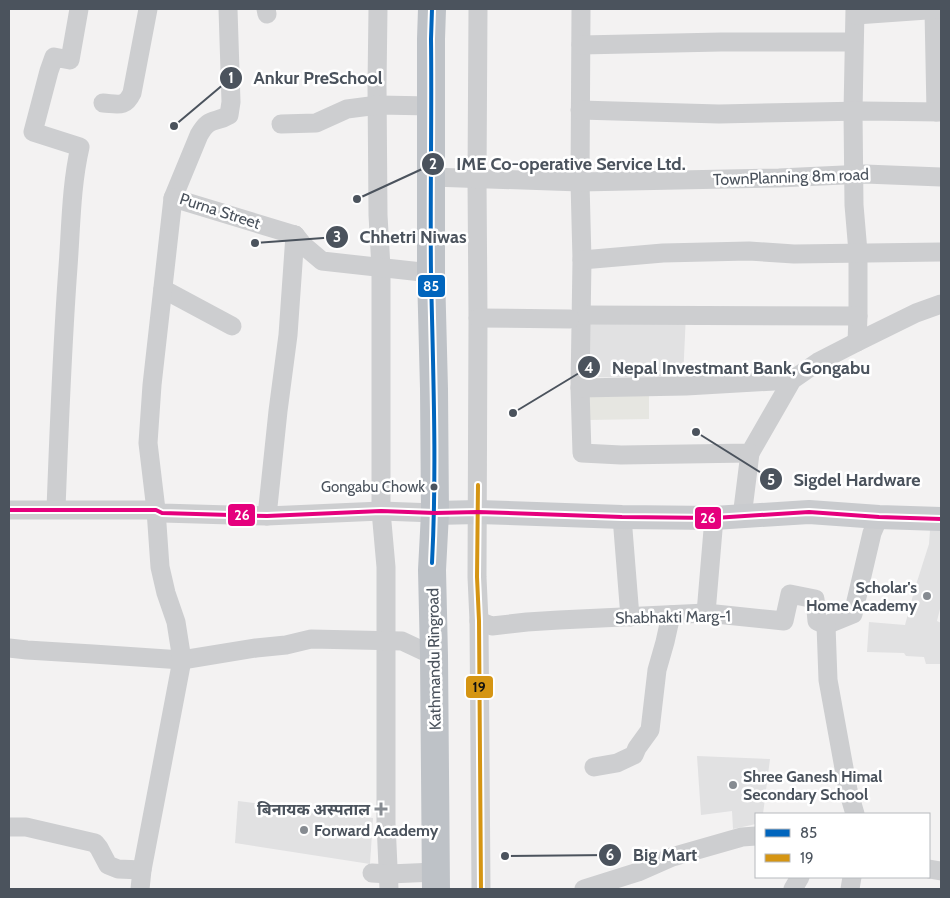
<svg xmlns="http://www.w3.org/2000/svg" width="950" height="898" viewBox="0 0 950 898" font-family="Cabin,'Noto Sans Devanagari',sans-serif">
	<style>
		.commercial { fill: #e6e6e1 }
		.education { fill: #e1e1e2 }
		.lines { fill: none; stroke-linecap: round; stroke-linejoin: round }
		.minor { stroke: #cdced0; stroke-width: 19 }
		.major { stroke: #c9cbce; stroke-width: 24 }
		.highway { stroke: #bec2c7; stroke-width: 28 }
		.bus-1-casing { stroke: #fff; stroke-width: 8 }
		.bus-2-casing { stroke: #fff; stroke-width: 8 }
		.bus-3-casing { stroke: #fff; stroke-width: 8 }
		.bus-1 { stroke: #0065bd; stroke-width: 4 }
		.bus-2 { stroke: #d59513; stroke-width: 4 }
		.bus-3 { stroke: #e5007d; stroke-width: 4 }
		.bus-dot { fill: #4b535d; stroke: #fff; stroke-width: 2 }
		.poi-dot { fill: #868b91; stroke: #fff; stroke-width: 2 }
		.labels { text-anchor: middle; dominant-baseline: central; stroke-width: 5; stroke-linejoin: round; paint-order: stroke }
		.bus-label { font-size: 15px; fill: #4b535d; stroke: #fff; text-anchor: end }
		.street-label { font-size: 16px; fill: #4b535d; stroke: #fff }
		.poi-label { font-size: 16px; font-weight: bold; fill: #4b535d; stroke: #fff; text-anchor: end }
		.leader { fill: none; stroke: #4b535d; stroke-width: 2 }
		.callout-dot { fill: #4b535d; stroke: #fff; stroke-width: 2 }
		.mark-label { font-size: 15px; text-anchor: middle; font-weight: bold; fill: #fff }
		.callout-label { font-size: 18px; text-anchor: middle; font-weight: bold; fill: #4b535d; stroke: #fff; stroke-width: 5; stroke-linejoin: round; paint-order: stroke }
		.line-badge { stroke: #fff; stroke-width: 2 }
		.badge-label { font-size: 14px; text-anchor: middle; font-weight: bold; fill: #fff }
		.pale-badge-label { font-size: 14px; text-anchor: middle; font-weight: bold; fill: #111 }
	</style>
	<rect width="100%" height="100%" fill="#f3f2f2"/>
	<polygon class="commercial" points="649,392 649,419 587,420 587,393"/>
	<g class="education">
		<polygon points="583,314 686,314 683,378 582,377"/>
		<polygon points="931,517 941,517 941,605 937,621 941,623 941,664 926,664 924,657 906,656 904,653 867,652 869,622 905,625 915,588 929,544"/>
		<polygon points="697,756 770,759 763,814 756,814 756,824 733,829 732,811 701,815"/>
		<polygon points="238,801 373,818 370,864 235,843"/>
	</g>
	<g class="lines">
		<g class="minor">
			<path d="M228,9L231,102L229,115C214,124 210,116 199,135L173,198L295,235"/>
			<polyline points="266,9 267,14"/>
			<polyline points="378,9 377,85 378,215 381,268 381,511 386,567 386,823 389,889"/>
			<polyline points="478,9 477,179 478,318 477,577 479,621 481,889"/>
			<polyline points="581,9 580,182 582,260 580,388 582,453 621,455 750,453 792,380 818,362 857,342 916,313 941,304"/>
			<polyline points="855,9 853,112 854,205 858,252 858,316 857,342"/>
			<polyline points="934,10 936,112"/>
			<polyline points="856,15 941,9"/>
			<polyline points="581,45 721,42 854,42"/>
			<path d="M103,103C118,104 125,108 132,93L148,9"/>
			<polyline points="580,110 719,114 863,111 941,112"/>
			<polyline points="281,124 316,123 347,109 378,105 432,106"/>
			<polyline points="432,177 580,182 779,178 865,174 941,177"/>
			<polyline points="295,235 303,245 322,261 431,273"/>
			<polyline points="582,260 663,253 749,251 794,254 941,252"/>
			<polyline points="163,289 232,326"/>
			<polyline points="581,315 858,316"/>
			<polyline points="478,318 570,319"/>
			<polyline points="580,388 686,386 792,380"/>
			<path d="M56,509C59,429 62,348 68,267C71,227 71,186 80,147L33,132L49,71L54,57L70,60L79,9"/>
			<polyline points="9,510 156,510 162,513 267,516 381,511 435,513"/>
			<polyline points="267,516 278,411 288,335 295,235"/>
			<polyline points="622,517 630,617"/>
			<polyline points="742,517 750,453"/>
			<polyline points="706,613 714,518"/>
			<polyline points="479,621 492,626 527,622 559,620 706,613 784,621 790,594 815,599 817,621 826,625 853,614 872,533 879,517"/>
			<polyline points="826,625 828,680 848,790 855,814"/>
			<polyline points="9,648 27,650 93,654 182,660 256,648 286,645 311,639 402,641 434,656"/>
			<polyline points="594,767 617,763 634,755 637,748 650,730 657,670 665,642 671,615"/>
			<polyline points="9,827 26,827 95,843 99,848 108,865 118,869 142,870"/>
			<polyline points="929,869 941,871"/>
			<polyline points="372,873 389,874 436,872"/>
			<polyline points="140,889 142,870 182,660 176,622 166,593 160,567 156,510 148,443 152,385 173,198"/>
			<polyline points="584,889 638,872 672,857 742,837 756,836"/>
			<polyline points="793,889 800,877"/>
			<polyline points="850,889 852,877"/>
		</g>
		<polyline class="major" points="435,513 478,512 622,517 714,518 809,512 879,517 941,519"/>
		<polyline class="highway" points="432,9 431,39 431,273 434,389 435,513 432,570 434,656 436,889"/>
		<g class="bus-1-casing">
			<path id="bus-1" d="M432,9L431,39C432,118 430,196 431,274C433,370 437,467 432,563"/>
		</g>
		<g class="bus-2-casing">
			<polyline id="bus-2" points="478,485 477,577 479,621 481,889"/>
		</g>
		<g class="bus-3-casing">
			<polyline id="bus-3" points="9,510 156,510 162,513 267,516 381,511 435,513 478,512 622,517 714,518 809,512 879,517 941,519"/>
		</g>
		<use href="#bus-1" class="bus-1"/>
		<use href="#bus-2" class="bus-2"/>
		<use href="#bus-3" class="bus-3"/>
	</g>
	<circle class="bus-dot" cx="434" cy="487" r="4.5"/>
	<g class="poi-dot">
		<circle cx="927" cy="596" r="5"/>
		<circle cx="733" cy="785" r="5"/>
		<path d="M378.5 801.5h5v5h5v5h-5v5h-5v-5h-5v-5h5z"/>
		<circle cx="304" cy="830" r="5"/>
	</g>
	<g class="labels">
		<g class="bus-label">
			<text x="425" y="487">Gongabu Chowk</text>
		</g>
		<g class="street-label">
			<text transform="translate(791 177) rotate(-2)">TownPlanning 8m road</text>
			<text transform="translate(220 211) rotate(18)">Purna Street</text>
			<text transform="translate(673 617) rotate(-1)">Shabhakti Marg-1</text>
			<text transform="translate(434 659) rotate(-91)">Kathmandu Ringroad</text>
		</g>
		<g class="poi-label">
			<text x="917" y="587">Scholar's<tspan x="917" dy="18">Home Academy</tspan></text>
			<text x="743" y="776" text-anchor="start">Shree Ganesh Himal<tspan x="743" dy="18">Secondary School</tspan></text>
			<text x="370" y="809">बिनायक अस्पताल</text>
			<text x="314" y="830" text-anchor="start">Forward Academy</text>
		</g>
	</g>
	<path class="leader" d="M174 126L231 78M357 199L433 164M255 243L337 237M513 413L589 367M696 432L771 479M505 856L610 855"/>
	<g class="callout-dot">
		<circle cx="174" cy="126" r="5"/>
		<circle cx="357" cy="199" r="5"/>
		<circle cx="255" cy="243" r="5"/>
		<circle cx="513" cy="413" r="5"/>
		<circle cx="696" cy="432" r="5"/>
		<circle cx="505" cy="856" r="5"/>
		<circle cx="231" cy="78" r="12"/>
		<circle cx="433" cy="164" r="12"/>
		<circle cx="337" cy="237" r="12"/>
		<circle cx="589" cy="367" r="12"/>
		<circle cx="771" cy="479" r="12"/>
		<circle cx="610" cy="855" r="12"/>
	</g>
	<g class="mark-label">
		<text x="231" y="83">1</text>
		<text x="433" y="169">2</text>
		<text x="337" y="242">3</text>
		<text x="589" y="373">4</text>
		<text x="771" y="485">5</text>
		<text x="610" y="860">6</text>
	</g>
	<g class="callout-label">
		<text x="318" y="84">Ankur PreSchool</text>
		<text x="571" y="170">IME Co-operative Service Ltd.</text>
		<text x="413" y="243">Chhetri Niwas</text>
		<text x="741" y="374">Nepal Investmant Bank, Gongabu</text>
		<text x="857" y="486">Sigdel Hardware</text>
		<text x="665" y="861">Big Mart</text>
	</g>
	<g class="line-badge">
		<rect x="417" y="274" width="29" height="24" rx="5" fill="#0065bd"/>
		<rect x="227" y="503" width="29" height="24" rx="5" fill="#e5007d"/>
		<rect x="694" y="506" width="28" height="24" rx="5" fill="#e5007d"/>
		<rect x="465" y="675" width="29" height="24" rx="5" fill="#d59513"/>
	</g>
	<g class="badge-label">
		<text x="431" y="291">85</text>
		<text x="242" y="520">26</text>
		<text x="708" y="523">26</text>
	</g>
	<g class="pale-badge-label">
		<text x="479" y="692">19</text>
	</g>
	<rect width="950" height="898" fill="none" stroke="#4b535d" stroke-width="20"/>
	<rect x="755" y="813" width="175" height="65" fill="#ffffff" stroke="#b7babe"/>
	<rect x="765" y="829" width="25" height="8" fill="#0065bd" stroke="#b7babe"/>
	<text x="800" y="838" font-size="15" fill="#4b535d">85</text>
	<rect x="765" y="854" width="25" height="8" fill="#d59513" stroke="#b7babe"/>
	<text x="800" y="863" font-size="15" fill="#4b535d">19</text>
</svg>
